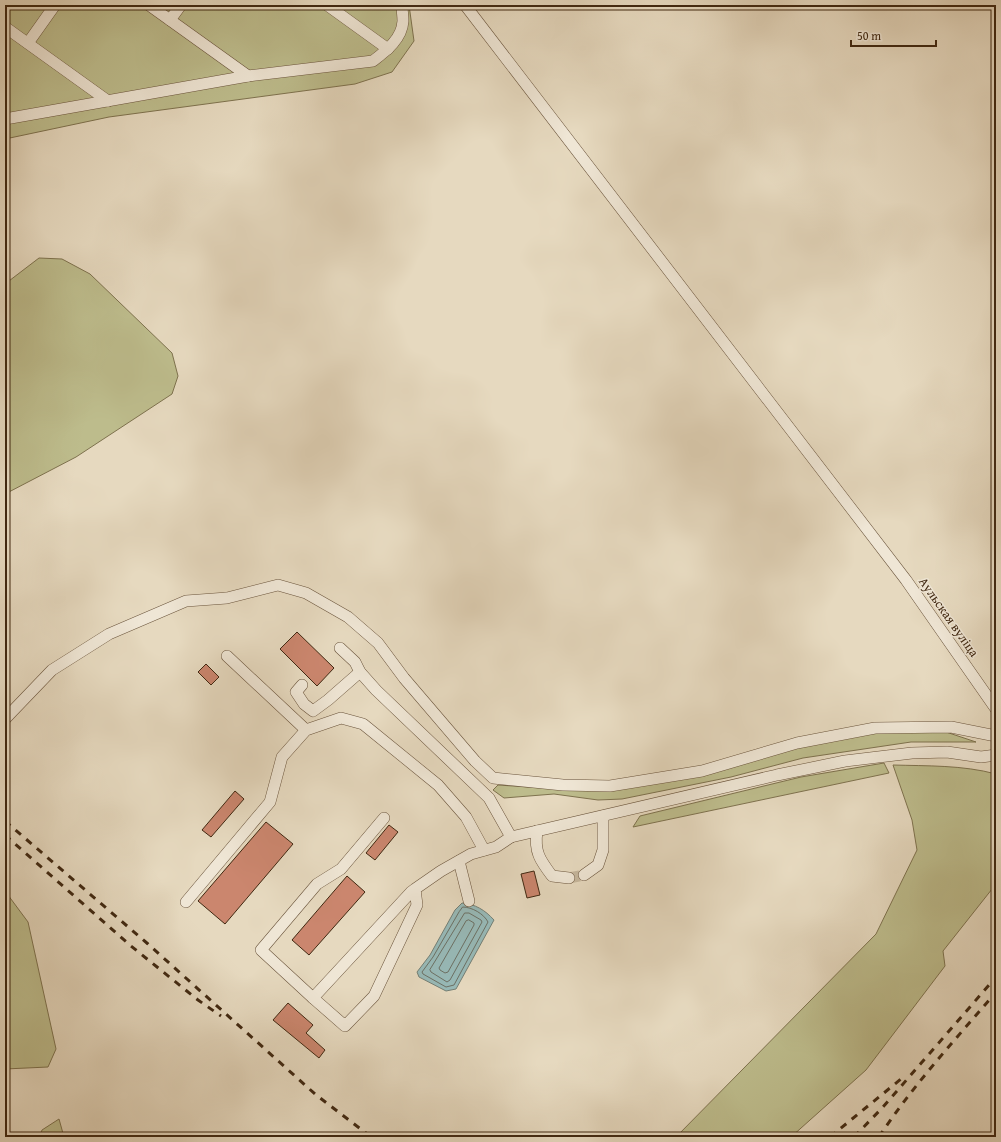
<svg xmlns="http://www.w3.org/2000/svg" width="1001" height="1142" viewBox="0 0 1001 1142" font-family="'Gentium Book Plus',serif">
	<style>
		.green { fill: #bdbc8c; stroke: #7e724e }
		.water { fill: #97b9b7; stroke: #747f75 }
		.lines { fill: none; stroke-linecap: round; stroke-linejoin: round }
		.shore { stroke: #6c7064; stroke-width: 1 }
		.building { fill: #cb866e; stroke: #402811 }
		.minor-tunnel { stroke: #c5b69c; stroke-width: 11; stroke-dasharray: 11 5.5; stroke-linecap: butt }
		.minor-casing { stroke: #6a543c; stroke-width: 12 }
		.minor { stroke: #efe6d5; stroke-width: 11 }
		.rail { stroke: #402811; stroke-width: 3; stroke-dasharray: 7 7; stroke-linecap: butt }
		.labels { text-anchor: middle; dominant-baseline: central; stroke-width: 3; stroke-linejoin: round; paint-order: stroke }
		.street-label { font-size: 13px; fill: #402811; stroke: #efe6d5 }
	</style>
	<rect width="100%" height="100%" fill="#e6d9bf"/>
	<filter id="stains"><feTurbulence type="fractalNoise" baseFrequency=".005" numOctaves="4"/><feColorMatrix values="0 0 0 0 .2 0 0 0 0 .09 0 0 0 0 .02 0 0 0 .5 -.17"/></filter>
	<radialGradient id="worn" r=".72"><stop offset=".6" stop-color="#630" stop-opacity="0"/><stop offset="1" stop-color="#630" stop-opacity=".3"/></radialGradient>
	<g class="green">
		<polygon points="5,5 409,5 414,41 392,72 355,84 109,117 5,139"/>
		<polygon points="39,258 62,259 90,274 172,353 178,376 172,394 76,457 5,494 5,284"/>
		<polygon points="943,731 976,742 911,742 803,758 731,777 622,799 598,800 554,794 504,798 493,790 498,785 543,788 610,790 793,749 878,732"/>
		<polygon points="884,763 889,773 633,827 640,816 801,777"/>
		<path d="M893,765C927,766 963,765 996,774V884L943,951L945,966L866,1070L791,1137H676L876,934L917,850L912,820Z"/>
		<polygon points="5,891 28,922 56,1049 48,1067 5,1069"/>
		<polygon points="59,1119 64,1137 39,1137 42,1130"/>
	</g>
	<path class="water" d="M462,903C475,904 485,910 494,920L456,989L446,991L419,977L417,972L430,955L455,910Z"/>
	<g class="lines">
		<g class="shore">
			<path d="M463,907C472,907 484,914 488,922L454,985L446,987L423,974L422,972L433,957L459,912Z"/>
			<polygon points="465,913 469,913 481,920 482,922 450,980 447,982 431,972 430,970"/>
			<polygon points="469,920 474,923 474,925 448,972 445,973 440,970 439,968 466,921"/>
		</g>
	</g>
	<g class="building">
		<polygon points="297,632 334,668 317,686 280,649"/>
		<polygon points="206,664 219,677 211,685 198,672"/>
		<polygon points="235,791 244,799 211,837 202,830"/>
		<polygon points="266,822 293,844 225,924 198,901"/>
		<polygon points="389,825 398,832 375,860 366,853"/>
		<polygon points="534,871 540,895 527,898 521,874"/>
		<polygon points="347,876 365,892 309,955 292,940"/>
		<polygon points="288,1003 313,1025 306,1033 325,1050 319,1058 273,1020"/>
	</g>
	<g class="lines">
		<polyline class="minor-tunnel" points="569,878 584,875"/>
		<g class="minor-casing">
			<g id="minor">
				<polyline points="327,5 388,49"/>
				<polyline points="465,5 906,580 996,709"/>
				<polyline points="170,20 181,5"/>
				<polyline points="5,27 108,101"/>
				<polyline points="28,43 55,5"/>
				<path d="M248,76L373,61C386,51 402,39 403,21C403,16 402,10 402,5"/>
				<polyline points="5,119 248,76 149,5"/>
				<polyline points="340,648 355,662 360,672 376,690 489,798 511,837"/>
				<polyline points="227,656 306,730"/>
				<polyline points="302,685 296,692 304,704 313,711 328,700 360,672"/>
				<polyline points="5,719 52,670 109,634 186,601 227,598 278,585 306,593 348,617 378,643 404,678 475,761 493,778 563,785 610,786 702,771 797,743 875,728 951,727 996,736"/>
				<path d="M537,831C534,852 540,860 552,876L569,878"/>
				<polyline points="459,861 469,901"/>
				<polyline points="584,875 598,865 603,850 603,816"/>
				<polyline points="415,889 417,905 374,996 345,1026 313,998 411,892 415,889 441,871 471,854 496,847 511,837 777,775 845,761 912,753 947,752 981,757 996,755"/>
				<polyline points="186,902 270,802 282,757 306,730 341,718 363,724 438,785 466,817 484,850"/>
				<polyline points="313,998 261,950 317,884 341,869 384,818"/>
			</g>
		</g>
		<use href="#minor" class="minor"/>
		<g class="rail">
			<polyline points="5,821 148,944 315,1094 371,1137"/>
			<polyline points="5,835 131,946 198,1000 221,1016"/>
			<polyline points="830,1137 901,1079"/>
			<polyline points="854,1137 883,1107 996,977"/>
			<path d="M879,1137C913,1085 956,1039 996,992"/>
		</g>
	</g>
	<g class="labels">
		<g class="street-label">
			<text transform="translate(949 617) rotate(55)">Аульская вуліца</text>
		</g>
	</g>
	<rect width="1001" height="1142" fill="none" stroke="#e6d9bf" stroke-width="20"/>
	<rect x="6" y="6" width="989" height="1130" fill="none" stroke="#402811" stroke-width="2"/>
	<rect x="10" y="10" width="981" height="1122" fill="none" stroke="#402811"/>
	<path d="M851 40v6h85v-6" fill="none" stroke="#402811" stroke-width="2"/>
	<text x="857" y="40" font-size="12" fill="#402811" stroke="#efe6d5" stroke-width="3" paint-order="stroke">50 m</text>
	<rect width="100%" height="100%" filter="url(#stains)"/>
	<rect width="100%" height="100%" fill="url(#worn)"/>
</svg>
